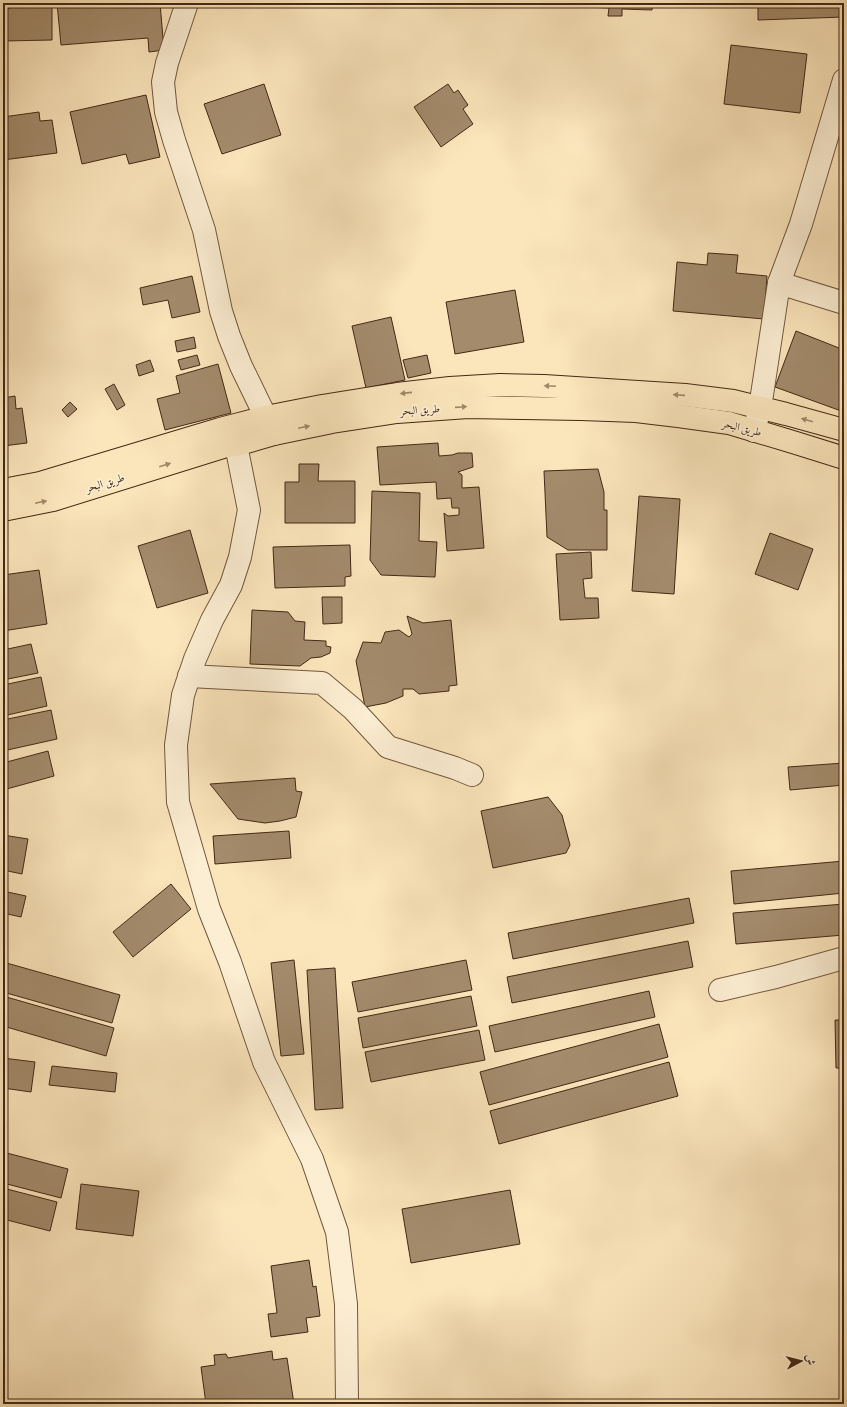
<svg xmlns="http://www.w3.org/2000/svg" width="847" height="1407" viewBox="0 0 847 1407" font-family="'IM FELL French Canon',Amiri,serif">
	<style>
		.building { fill: #a38b6c; stroke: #442916 }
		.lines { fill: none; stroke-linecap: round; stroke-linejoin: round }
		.minor-casing { stroke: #72583f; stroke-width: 24 }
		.highway-casing { stroke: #442916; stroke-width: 24 }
		.minor { stroke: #fceed3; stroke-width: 22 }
		.highway { stroke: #fbe5bb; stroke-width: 22 }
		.oneway { fill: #a08768 }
		.labels { text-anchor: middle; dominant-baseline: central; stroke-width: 3.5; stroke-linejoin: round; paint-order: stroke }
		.street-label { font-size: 11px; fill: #442916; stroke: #fceed3 }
	</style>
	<rect width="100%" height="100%" fill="#fbe5bb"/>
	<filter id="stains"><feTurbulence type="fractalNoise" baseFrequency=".005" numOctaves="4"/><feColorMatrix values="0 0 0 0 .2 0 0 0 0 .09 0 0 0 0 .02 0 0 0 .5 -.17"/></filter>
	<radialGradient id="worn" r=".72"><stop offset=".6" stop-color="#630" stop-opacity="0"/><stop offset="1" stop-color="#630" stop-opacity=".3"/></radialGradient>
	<g class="building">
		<polygon points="10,3 52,3 52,40 3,41 3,8 11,8"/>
		<polygon points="57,3 160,3 164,50 149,52 148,38 61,45"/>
		<rect x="461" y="3" width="48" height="2"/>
		<polygon points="586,3 653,3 652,10 622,9 622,16 608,16 609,8 585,7"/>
		<polygon points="758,3 844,3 844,17 758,20"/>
		<polygon points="731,45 807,54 800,113 724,104"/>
		<polygon points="264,84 281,135 222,154 204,104"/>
		<polygon points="448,84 454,93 458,90 468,105 463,109 473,124 441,147 414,107"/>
		<polygon points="146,95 160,157 129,164 126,154 82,164 70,112"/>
		<polygon points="39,112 40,121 52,120 57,153 3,160 3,117"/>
		<polygon points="708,253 738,255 736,273 767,276 764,319 673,311 677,262 707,265"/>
		<polygon points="192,276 200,312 172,318 168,300 143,305 140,288"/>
		<polygon points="515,290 524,342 455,354 446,302"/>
		<polygon points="391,317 405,380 366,388 352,326"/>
		<polygon points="796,331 844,350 844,412 775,387"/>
		<polygon points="194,337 196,348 177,352 175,341"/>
		<polygon points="197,355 200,365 181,370 178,360"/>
		<polygon points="427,355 431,373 408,378 403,360"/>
		<polygon points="150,360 154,371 139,376 136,365"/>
		<polygon points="218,364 231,413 165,430 157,399 180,393 176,376"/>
		<polygon points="114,384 125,405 117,410 105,389"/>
		<polygon points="15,396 16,409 22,408 27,443 3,446 3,398"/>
		<polygon points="70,402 77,409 68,417 62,410"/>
		<polygon points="438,443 439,456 452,455 458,453 472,453 473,467 458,472 462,475 462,488 479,487 484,548 447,551 444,513 448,516 459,515 459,508 452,508 451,498 437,499 436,482 380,485 377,447"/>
		<polygon points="299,464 319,464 318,481 355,481 355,523 285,523 285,482 299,482"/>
		<polygon points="598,469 604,492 604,510 607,510 607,550 568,550 547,537 544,471"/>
		<polygon points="372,491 420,493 419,541 437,542 435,577 381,575 370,560"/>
		<polygon points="639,496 680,499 674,594 632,591"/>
		<polygon points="190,530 208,593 157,608 138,546"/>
		<polygon points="770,533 813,549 798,590 755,574"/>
		<polygon points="350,545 351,576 345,577 345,586 275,588 273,547"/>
		<polygon points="591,552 592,578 583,579 585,598 598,598 599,618 560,620 556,554"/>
		<polygon points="39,570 47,624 3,631 3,575"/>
		<polygon points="322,597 342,597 342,623 323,624"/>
		<polygon points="252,610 288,612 295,621 305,622 304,640 326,641 326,646 331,647 330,653 321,657 311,658 300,666 250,664"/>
		<polygon points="407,616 423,623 451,620 457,685 449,686 449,691 419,694 413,689 403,689 403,696 386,703 365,707 356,661 363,642 381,643 385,632 399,630 409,637 412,634"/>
		<polygon points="31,644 38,673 3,680 3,650"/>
		<polygon points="41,677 47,706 3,716 3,685"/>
		<polygon points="51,710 57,739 3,751 3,720"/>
		<polygon points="48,751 54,776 3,790 3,763"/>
		<polygon points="844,763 844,785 790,790 788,767"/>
		<polygon points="295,778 296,791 302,792 296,817 280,821 265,823 238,819 210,784"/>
		<polygon points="548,797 562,815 570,845 566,853 493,868 481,811"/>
		<polygon points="289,831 291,858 215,864 213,836"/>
		<polygon points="3,835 28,839 22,874 3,870"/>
		<polygon points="844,861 844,893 734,904 731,871"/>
		<polygon points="171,884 191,909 133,957 113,932"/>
		<polygon points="3,891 26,896 21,917 3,913"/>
		<polygon points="689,898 694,923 513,959 508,933"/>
		<polygon points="844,904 844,935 736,944 733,913"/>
		<polygon points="688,941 693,967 512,1003 507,977"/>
		<polygon points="294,960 304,1054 281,1056 271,963"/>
		<polygon points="466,960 472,990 358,1012 352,982"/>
		<polygon points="3,962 120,995 112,1023 3,992"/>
		<polygon points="335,968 343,1108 315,1110 307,970"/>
		<polygon points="649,991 655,1017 495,1052 489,1026"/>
		<polygon points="3,996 114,1028 106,1056 3,1026"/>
		<polygon points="471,996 477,1026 363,1048 358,1018"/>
		<polygon points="835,1020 844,1020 844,1068 836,1068"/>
		<polygon points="659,1024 668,1057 489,1105 480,1072"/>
		<polygon points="479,1030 485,1060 371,1082 365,1052"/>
		<polygon points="3,1058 35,1062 31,1092 3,1088"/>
		<polygon points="669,1062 678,1096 499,1144 490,1111"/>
		<polygon points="52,1066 117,1073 115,1092 49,1085"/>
		<polygon points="3,1152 68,1169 61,1198 3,1183"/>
		<polygon points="81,1184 139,1191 133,1236 76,1229"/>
		<polygon points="3,1188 57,1202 50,1231 3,1219"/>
		<polygon points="510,1190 520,1244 411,1263 402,1209"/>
		<polygon points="309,1260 313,1287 316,1286 320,1316 306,1318 308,1332 271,1337 268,1314 277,1313 271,1266"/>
		<polygon points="272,1351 273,1360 287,1358 294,1404 206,1404 201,1367 215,1365 214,1355 226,1354 228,1358"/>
	</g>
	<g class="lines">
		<g class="minor-casing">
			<g id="minor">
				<polyline points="187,3 167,63 163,82 166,112 174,140 204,230 221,311 229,336 241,366 274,434"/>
				<polyline points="779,283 844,303"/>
				<polyline points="230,427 236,445 249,510 240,557 231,585 212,620 195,659 183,695 176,745 178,802 209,909 230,962 264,1062 312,1159 337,1232 346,1304 347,1404"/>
				<polyline points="754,431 760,408 779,283 801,224 844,80"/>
				<polyline points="189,676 322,683 353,709 388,747 455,768 472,775"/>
				<polyline points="720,990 776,977 844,958"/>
			</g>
		</g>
		<g class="highway-casing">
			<g id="highway">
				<polyline points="3,490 40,483 220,429 266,417 322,406 397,394 450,388 500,385 544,386 685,395 733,401 786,414 844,430"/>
				<polyline points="3,510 53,500 223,447 236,445 274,434 332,422 397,412 468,407 581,409 636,411 678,416 729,423 796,443 844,458"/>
			</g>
		</g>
		<use href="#minor" class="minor"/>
		<use href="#highway" class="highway"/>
	</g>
	<defs><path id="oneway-solid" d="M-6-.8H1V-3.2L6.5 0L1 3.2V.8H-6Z"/></defs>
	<g class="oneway">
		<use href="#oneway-solid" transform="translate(550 386) rotate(-177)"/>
		<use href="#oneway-solid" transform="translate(406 393) rotate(174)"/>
		<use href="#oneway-solid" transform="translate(679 395) rotate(-176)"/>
		<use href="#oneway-solid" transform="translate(461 407) rotate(-4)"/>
		<use href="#oneway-solid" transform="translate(807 420) rotate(-164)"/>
		<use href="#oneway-solid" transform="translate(304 427) rotate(-12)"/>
		<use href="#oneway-solid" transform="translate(165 465) rotate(-17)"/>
		<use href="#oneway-solid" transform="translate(41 502) rotate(-12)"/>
	</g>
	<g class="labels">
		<g class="street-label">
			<text transform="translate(420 410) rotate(-4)">طريق البحر</text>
			<text transform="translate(742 428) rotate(14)">طريق البحر</text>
			<text transform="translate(105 483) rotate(-17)">طريق البحر</text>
		</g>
	</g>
	<rect width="847" height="1407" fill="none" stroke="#fbe5bb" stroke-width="16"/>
	<rect x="4" y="4" width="839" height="1399" fill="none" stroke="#442916" stroke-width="2"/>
	<rect x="8" y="8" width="831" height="1391" fill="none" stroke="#442916"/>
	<g transform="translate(801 1361) rotate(83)" stroke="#fceed3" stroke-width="3" paint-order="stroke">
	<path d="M0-3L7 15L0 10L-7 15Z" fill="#442916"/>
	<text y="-6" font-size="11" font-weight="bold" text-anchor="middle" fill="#442916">ش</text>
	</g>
	<rect width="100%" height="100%" filter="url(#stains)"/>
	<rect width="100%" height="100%" fill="url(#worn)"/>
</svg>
